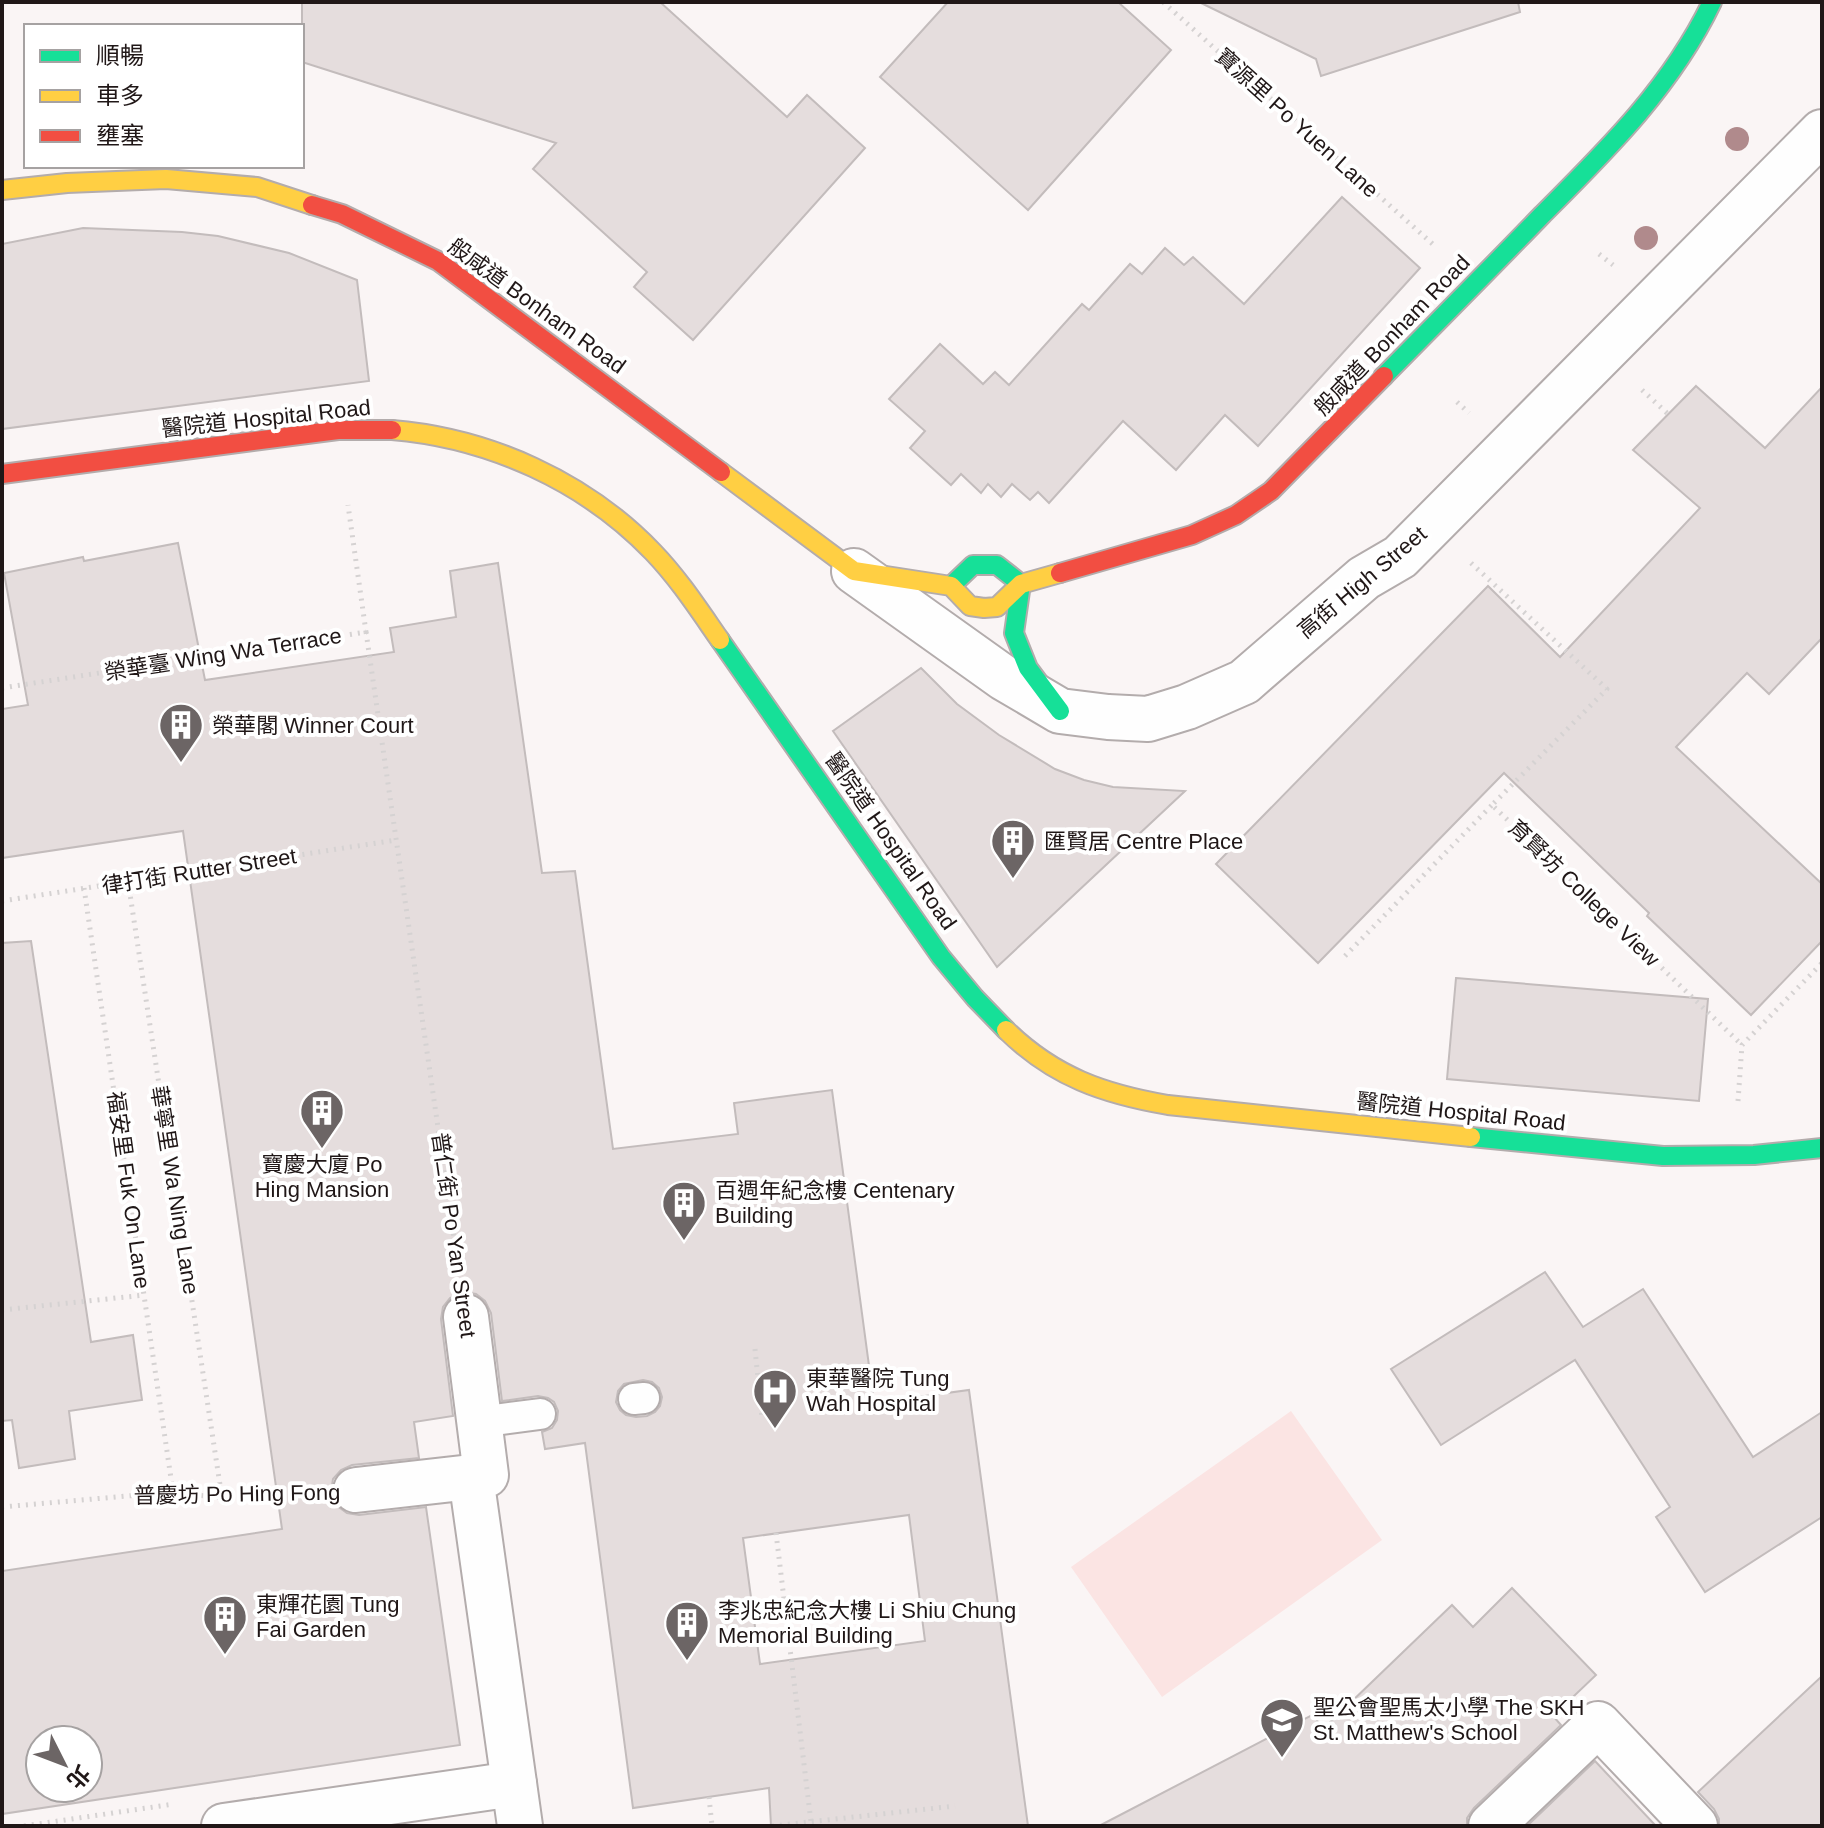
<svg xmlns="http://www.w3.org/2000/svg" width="1824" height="1828" viewBox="0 0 1824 1828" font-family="Arial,'Noto Sans TC',sans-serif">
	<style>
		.green { fill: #fbe4e3 }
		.building { fill: #e5dddd; stroke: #c3bcbc; stroke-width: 2; fill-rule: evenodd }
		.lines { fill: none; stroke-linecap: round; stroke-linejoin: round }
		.lane-casing { stroke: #b3acac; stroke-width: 34 }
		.street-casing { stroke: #b3acac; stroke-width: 48 }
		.fast-casing { stroke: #b3acac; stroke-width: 22 }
		.slow-casing { stroke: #b3acac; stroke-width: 22 }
		.jam-casing { stroke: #b3acac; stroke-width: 22 }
		.path { stroke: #d5d2d2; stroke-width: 5; stroke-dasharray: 2 6; stroke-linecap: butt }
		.lane { stroke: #fefefe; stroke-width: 30 }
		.street { stroke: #fefefe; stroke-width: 44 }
		.fast { stroke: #16e098; stroke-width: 18 }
		.slow { stroke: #ffcf43; stroke-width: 18 }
		.jam { stroke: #f24e42; stroke-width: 18 }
		.tree { fill: #b08a8c }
		.labels { text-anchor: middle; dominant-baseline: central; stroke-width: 8; stroke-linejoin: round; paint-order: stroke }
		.street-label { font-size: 22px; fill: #201717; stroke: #fff }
		.poi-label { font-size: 22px; fill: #201717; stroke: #fff; text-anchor: start }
	</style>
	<rect width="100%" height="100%" fill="#faf5f5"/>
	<polygon class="green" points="1291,1411 1382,1540 1162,1697 1071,1567"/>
	<g class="building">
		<polygon points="302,2 660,2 787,117 807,95 865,148 693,340 634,287 647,272 533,169 556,143 302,62"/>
		<polygon points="948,2 1118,2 1171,50 1028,210 880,77"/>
		<polygon points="1199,2 1518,2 1520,12 1321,76 1316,59"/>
		<polygon points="1342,197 1420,268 1258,446 1225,415 1176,470 1123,421 1049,503 1038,492 1030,500 1012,484 1001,497 988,484 981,493 961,474 951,485 910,448 925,431 889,399 940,344 983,384 995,372 1009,385 1082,304 1089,310 1130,264 1142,274 1165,248 1184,265 1193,257 1244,304"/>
		<polygon points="83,228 182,232 218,236 289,253 357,280 369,381 2,429 2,244"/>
		<polygon points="1696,386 1765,448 1822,387 1822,638 1769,694 1747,673 1676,747 1822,884 1822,941 1751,1015 1647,916 1649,913 1504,773 1318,963 1216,864 1488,586 1560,657 1700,508 1633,450"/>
		<path d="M178,543L205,680L394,652L390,628L456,617L450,571L498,563L542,873L575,871L613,1149L738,1134L734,1103L832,1090L874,1403L969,1390L1028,1826H771L769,1788L633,1808L585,1443L545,1449L542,1432L552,1428L557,1420L558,1411L554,1402L548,1398L538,1396L502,1401L491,1313L485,1301L476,1294L464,1292L450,1298L443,1307L441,1319L453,1416L414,1422L419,1458L352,1465L341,1470L333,1479L331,1492L336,1505L347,1513L359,1515L426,1507L460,1745L2,1814V1571L282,1529L183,831L2,858V709L28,705L4,573L83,557L84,561ZM643,1380L652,1382L659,1388L662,1397L660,1406L655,1412L647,1416L636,1417L626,1415L620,1410L616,1402L618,1391L624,1384ZM909,1515L925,1641L760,1664L743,1538ZM40,1740H88V1788H40Z"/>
		<polygon points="921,668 957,704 999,735 1055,769 1084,780 1113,787 1185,791 997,967 833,731"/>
		<polygon points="31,941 91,1342 133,1335 142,1400 69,1411 75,1459 19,1468 12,1420 2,1421 2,943"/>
		<polygon points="1456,978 1708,999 1699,1101 1447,1079"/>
		<polygon points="1545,1272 1583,1327 1643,1289 1753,1457 1822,1412 1822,1517 1705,1592 1656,1517 1670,1507 1575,1360 1441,1445 1391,1369"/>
		<polygon points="1512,1588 1596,1675 1553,1716 1561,1725 1474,1808 1467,1818 1467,1826 1099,1826 1314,1714 1322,1730 1452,1605 1473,1627"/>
		<polygon points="1822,1676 1822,1826 1719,1826 1719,1819 1714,1809 1698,1792"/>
		<polygon points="1595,1761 1656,1826 1527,1826"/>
	</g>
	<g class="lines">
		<g class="lane-casing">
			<g id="lane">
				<polyline points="634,1399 644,1398"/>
				<polyline points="479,1422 540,1414"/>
			</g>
		</g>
		<g class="street-casing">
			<g id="street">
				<polyline points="854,571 1004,678 1060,711 1108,717 1148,719 1187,707 1244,682 1364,578 1400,557 1822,132"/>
				<polyline points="466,1317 486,1475 471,1477 520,1826"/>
				<polyline points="356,1490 471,1477"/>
				<polyline points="224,1826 514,1784"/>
				<polyline points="1491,1826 1598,1724 1695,1826"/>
			</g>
		</g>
		<g class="fast-casing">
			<g id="fast">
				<path d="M1384,376C1437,322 1490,269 1542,215C1607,150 1672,86 1712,2"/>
				<polyline points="1021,584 1014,633 1028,668 1060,711"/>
				<polyline points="951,586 973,565 997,565 1021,584"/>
				<polyline points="720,640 941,957 975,998 1006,1030"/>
				<polyline points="1471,1137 1663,1156 1754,1155 1822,1148"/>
			</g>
		</g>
		<g class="slow-casing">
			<g id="slow">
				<polyline points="2,190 67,183 166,179 257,187 312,205"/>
				<path d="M392,430C489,438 585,481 653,552C679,579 699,610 720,640"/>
				<polyline points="721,472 854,571 951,586 970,606 984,608 997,607 1021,584 1060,573"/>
				<path d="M1006,1030C1054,1077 1104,1094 1168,1105L1471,1137"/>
			</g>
		</g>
		<g class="jam-casing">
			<g id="jam">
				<polyline points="312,205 342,214 438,261 721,472"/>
				<polyline points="2,474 338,430 392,430"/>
				<polyline points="1060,573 1192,535 1236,515 1271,491 1384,376"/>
			</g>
		</g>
		<g class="path">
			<polyline points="1163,2 1436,247"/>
			<polyline points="1599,254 1613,265"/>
			<polyline points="1642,390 1668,414"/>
			<polyline points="1457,402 1469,413"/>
			<polyline points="1471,563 1607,689 1492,805 1742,1045"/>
			<polyline points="366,632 458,1265"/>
			<polyline points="2,688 366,632 348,505"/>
			<polyline points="128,881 222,1498"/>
			<polyline points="84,888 173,1492"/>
			<polyline points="2,901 396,840"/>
			<polyline points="1345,956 1492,805"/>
			<polyline points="1738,1101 1742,1045 1822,963"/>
			<polyline points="2,1310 145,1295"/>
			<polyline points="755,1349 762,1418"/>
			<polyline points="2,1507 173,1492 222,1498 303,1493"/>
			<polyline points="776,1533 811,1822"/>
			<polyline points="709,1797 712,1826"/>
			<polyline points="24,1826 174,1804"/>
			<polyline points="772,1826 955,1806"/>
		</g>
		<use href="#lane" class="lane"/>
		<use href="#street" class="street"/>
		<use href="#fast" class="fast"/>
		<use href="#slow" class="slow"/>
		<use href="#jam" class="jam"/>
	</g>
	<g class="tree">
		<circle cx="1737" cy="139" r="12"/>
		<circle cx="1646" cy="238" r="12"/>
	</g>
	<defs>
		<g id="building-pin" transform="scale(2.3)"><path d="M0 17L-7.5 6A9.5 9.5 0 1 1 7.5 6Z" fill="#6c6565" stroke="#fff"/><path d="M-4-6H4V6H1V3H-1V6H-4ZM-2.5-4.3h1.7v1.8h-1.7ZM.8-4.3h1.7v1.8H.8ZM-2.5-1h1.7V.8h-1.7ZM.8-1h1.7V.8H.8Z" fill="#fff"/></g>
		<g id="hospital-pin" transform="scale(2.3)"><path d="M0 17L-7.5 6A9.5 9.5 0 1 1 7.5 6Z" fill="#6c6565" stroke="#fff"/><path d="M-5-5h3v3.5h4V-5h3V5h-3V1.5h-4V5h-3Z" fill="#fff"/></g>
		<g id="school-pin" transform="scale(2.3)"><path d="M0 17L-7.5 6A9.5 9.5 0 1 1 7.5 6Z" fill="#6c6565" stroke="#fff"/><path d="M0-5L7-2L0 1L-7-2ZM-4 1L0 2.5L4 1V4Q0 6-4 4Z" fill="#fff"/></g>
	</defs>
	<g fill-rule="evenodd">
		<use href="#building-pin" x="181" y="725"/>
		<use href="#building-pin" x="1013" y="841"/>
		<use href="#building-pin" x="322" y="1111"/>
		<use href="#building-pin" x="684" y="1203"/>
		<use href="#hospital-pin" x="775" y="1391"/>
		<use href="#building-pin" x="225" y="1617"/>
		<use href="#building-pin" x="687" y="1623"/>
		<use href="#school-pin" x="1282" y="1720"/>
	</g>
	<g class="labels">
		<g class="street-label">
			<text transform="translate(1297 123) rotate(42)">寶源里 Po Yuen Lane</text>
			<text transform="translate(537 306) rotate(36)">般咸道 Bonham Road</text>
			<text transform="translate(1392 335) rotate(-46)">般咸道 Bonham Road</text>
			<text transform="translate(266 418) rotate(-6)">醫院道 Hospital Road</text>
			<text transform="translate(1362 582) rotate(-40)">高街 High Street</text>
			<text transform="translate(223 654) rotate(-9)">榮華臺 Wing Wa Terrace</text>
			<text transform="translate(891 841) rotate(55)">醫院道 Hospital Road</text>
			<text transform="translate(199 871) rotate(-9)">律打街 Rutter Street</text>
			<text transform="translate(1584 893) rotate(44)">育賢坊 College View</text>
			<text transform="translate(1461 1112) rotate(6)">醫院道 Hospital Road</text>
			<text transform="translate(129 1190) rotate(82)">福安里 Fuk On Lane</text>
			<text transform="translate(175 1190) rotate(81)">華寧里 Wa Ning Lane</text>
			<text transform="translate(454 1235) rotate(82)">普仁街 Po Yan Street</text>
			<text transform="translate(237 1494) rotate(-1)">普慶坊 Po Hing Fong</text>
		</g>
		<g class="poi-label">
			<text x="212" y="725">榮華閣 Winner Court</text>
			<text x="1044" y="841">匯賢居 Centre Place</text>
			<text x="322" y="1164" text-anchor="middle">寶慶大廈 Po<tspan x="322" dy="25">Hing Mansion</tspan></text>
			<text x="715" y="1190">百週年紀念樓 Centenary<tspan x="715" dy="25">Building</tspan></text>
			<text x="806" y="1378">東華醫院 Tung<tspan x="806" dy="25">Wah Hospital</tspan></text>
			<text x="256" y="1604">東輝花園 Tung<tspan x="256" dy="25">Fai Garden</tspan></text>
			<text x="718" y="1610">李兆忠紀念大樓 Li Shiu Chung<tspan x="718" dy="25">Memorial Building</tspan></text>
			<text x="1313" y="1707">聖公會聖馬太小學 The SKH<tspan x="1313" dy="25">St. Matthew's School</tspan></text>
		</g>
	</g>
	<rect width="1824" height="1828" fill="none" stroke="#201717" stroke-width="8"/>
	<rect x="24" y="24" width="280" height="144" fill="#ffffff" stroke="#a6a2a2" stroke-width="2"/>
	<rect x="40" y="50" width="40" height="12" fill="#16e098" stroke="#a6a2a2" stroke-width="2"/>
	<text x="96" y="64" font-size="24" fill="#201717">順暢</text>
	<rect x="40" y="90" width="40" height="12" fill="#ffcf43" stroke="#a6a2a2" stroke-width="2"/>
	<text x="96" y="104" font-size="24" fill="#201717">車多</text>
	<rect x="40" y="130" width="40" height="12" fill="#f24e42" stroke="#a6a2a2" stroke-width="2"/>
	<text x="96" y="144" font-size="24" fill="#201717">壅塞</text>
	<g transform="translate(64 1764) rotate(132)"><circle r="38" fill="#ffffff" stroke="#a6a2a2" stroke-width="2"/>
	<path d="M0-6L14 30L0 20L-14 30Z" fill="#6c6565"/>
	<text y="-12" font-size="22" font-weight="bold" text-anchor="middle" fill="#201717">北</text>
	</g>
</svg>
